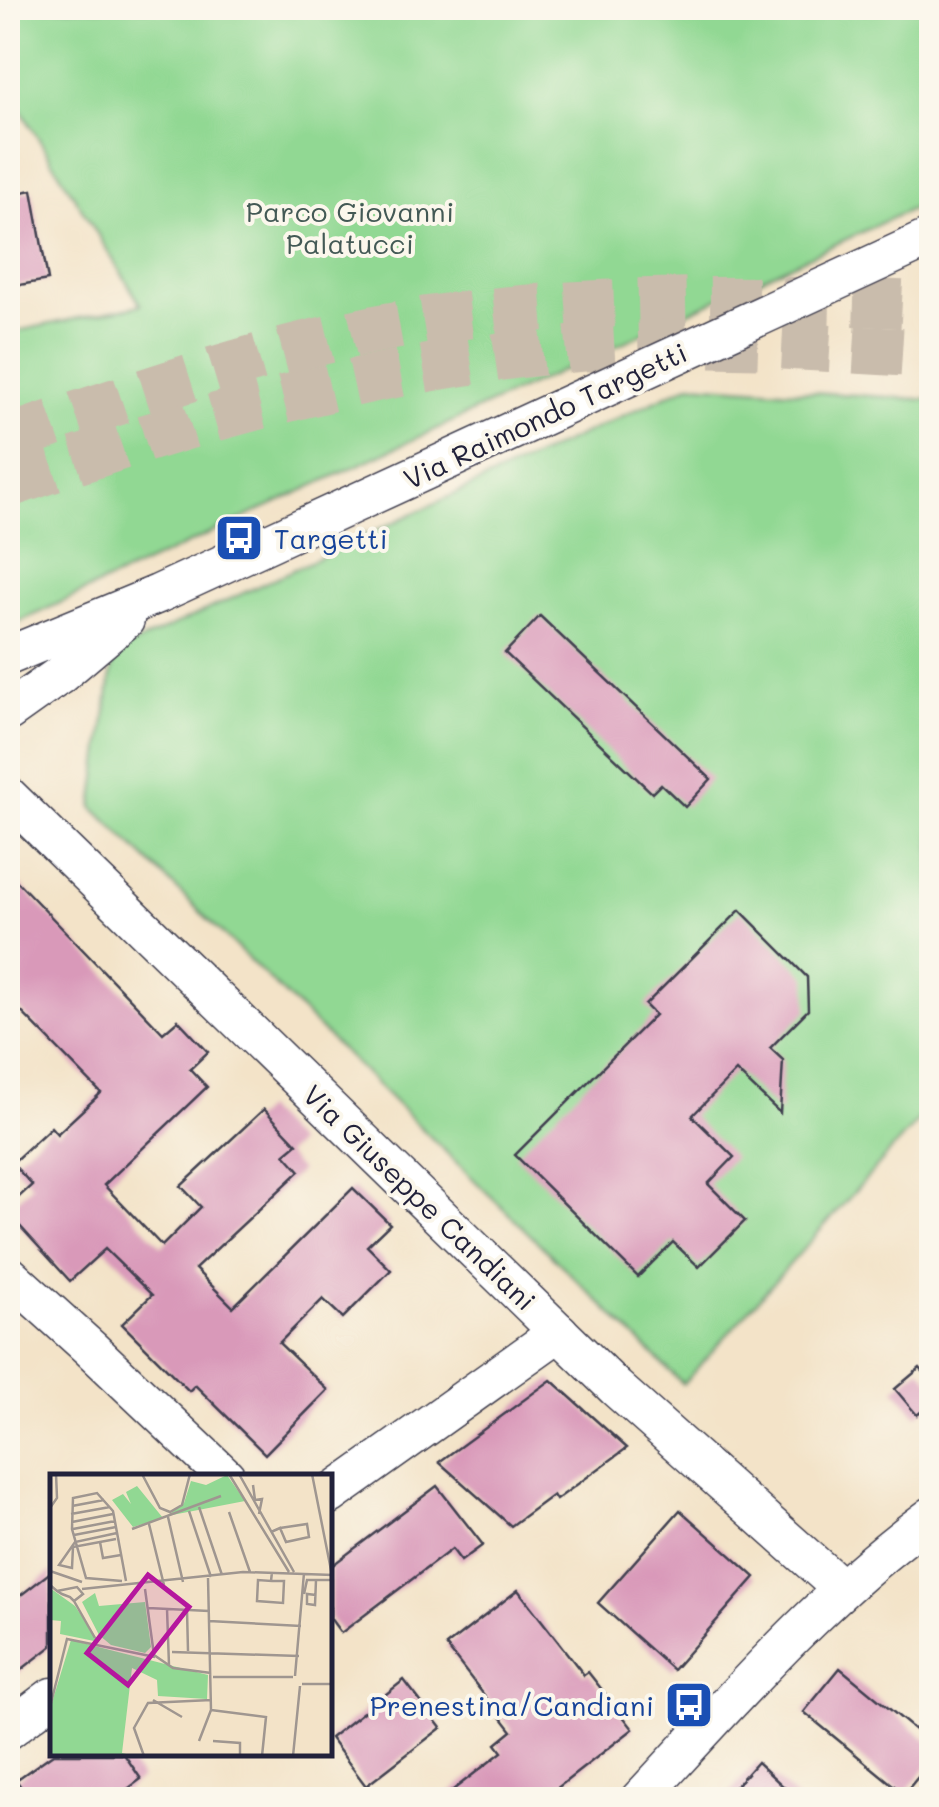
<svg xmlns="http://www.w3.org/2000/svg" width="939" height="1807" viewBox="0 0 939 1807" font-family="Mali,sans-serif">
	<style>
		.green { fill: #91d893; stroke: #5a7d67; stroke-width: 2.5 }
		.building { fill: #d999b9 }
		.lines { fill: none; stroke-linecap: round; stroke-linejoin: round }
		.major-tunnel { stroke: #c9bcac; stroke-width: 48; stroke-dasharray: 48 24; stroke-linecap: butt }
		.minor-casing { stroke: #413f50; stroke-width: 41 }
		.minor { stroke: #fff; stroke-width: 38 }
		.labels { text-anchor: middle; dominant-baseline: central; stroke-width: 8; stroke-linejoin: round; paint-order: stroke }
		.park-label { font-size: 28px; fill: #435955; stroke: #fbf7ec }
		.street-label { font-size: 28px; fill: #22223b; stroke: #fbf7ec }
		.transit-label { font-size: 28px; fill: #164399; stroke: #fbf7ec; text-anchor: start }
		.inset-road { fill: none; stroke: #9f9690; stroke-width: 2.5 }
		.view { fill: #b5179e; fill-opacity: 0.15; stroke: #b5179e; stroke-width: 5 }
		.inset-edge { fill: none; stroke: #22223b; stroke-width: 5 }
	</style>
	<rect width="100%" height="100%" fill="#fbf7ec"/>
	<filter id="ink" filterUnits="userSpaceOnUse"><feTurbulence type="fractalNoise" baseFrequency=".01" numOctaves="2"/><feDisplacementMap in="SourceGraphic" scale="20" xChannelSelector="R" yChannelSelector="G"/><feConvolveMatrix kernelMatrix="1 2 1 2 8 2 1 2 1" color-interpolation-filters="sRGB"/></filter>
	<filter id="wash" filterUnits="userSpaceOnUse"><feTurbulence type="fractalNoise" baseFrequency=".0048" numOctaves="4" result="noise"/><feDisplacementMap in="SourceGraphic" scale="40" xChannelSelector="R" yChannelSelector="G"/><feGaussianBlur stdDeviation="2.25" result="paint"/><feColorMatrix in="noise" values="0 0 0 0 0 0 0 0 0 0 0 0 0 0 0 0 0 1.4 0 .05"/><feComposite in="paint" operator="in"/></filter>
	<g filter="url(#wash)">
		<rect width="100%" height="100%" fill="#f3e3c8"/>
		<g class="green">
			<polygon points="8,8 931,8 931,200 8,627 8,333 141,305 8,89"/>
			<polygon points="691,384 931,400 932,1037 918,1045 931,1057 931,1106 683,1384 93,807 114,653 353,542 362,533 365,536"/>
		</g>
		<g id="blocks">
			<g class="building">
				<polygon points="32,190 48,280 8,287 8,195"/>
				<polygon points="540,616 711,779 685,807 661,784 652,793 505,653"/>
				<polygon points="8,872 163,1033 178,1020 208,1052 190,1069 207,1087 104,1185 162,1246 201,1207 181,1186 264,1109 297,1144 285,1154 300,1171 195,1269 233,1307 353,1188 390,1224 367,1246 391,1270 343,1318 323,1299 279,1343 328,1390 265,1454 195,1385 189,1391 122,1324 152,1295 105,1249 70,1281 8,1213 8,1207 32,1185 12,1163 51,1127 57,1134 101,1093 8,998"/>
				<polygon points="740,910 807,977 808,1010 770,1048 783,1060 780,1113 736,1071 692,1116 734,1157 708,1184 745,1221 699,1267 673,1242 638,1277 515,1155 655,1015 645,1005"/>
				<polygon points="920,1368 932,1382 932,1403 917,1415 895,1389"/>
				<polygon points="551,1380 627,1448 556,1500 553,1495 511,1526 439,1462"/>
				<polygon points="437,1486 483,1545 461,1561 452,1549 341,1633 330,1618 330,1567"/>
				<polygon points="680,1510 755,1577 673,1670 598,1603"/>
				<polygon points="52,1571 52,1646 8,1680 8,1605"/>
				<polygon points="518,1590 584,1675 588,1672 633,1729 542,1800 440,1800 502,1752 496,1744 512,1731 446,1646"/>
				<polygon points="840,1668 932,1744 932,1760 904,1794 804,1712"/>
				<polygon points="404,1680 441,1728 366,1786 330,1738"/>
				<polygon points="53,1754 124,1754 141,1779 113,1800 30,1800 16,1780"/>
				<polygon points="757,1762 798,1800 723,1800"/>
			</g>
		</g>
	</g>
	<g filter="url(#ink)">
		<use href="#blocks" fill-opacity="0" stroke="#413f50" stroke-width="2.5"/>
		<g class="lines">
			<g class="major-tunnel">
				<path d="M8,439C115,402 223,364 334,338C458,309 585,302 711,301C785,300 858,301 932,306"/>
				<path d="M8,484C215,411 430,351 651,344C744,341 838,349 932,354"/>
			</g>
			<g class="minor-casing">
				<g id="minor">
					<polyline points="8,656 158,594 932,237"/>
					<polyline points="8,712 60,675 125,620"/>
					<polyline points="8,796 616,1388 841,1588"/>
					<polyline points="8,1274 91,1349 226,1477"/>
					<polyline points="330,1495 559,1332"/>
					<polyline points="8,1730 52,1697"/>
					<path d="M639,1800C732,1700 821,1596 932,1516"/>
				</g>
			</g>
			<use href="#minor" class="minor"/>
		</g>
	</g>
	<defs>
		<g id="bus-square" transform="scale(2.5)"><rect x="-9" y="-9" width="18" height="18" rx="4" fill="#1a4fb4" stroke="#fbf7ec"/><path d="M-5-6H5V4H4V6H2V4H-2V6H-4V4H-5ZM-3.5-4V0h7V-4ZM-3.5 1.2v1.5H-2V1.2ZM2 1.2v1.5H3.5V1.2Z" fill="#fff"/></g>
	</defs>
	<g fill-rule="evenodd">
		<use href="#bus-square" x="239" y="538"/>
		<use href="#bus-square" x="689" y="1705"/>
	</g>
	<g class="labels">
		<g class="park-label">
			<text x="350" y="211">Parco Giovanni<tspan x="350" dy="32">Palatucci</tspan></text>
		</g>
		<g class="street-label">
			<text transform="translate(545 415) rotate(-25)">Via Raimondo Targetti</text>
			<text transform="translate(420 1197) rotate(44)">Via Giuseppe Candiani</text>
		</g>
		<g class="transit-label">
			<text x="274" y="538">Targetti</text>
			<text x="654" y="1705" text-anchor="end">Prenestina/Candiani</text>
		</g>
	</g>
	<g transform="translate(50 1474)">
		<rect width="282" height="282" fill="#f3e3c8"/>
		<path d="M177,1L195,27L117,42L134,29L141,7L156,11ZM87,12L113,44L83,53L62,26L73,20L81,30L76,18ZM0,114L25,132L49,168L10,160L11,147L0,146ZM45,119L49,132L95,128L101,173L95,179L61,171L49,161L32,128ZM21,166L158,201L157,225L108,222L107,206L82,194L72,279L85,282H0V235Z" fill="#91d893"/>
		<path class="inset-road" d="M92,0L110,34L120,38L132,31L140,0M179,0L239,98M189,0L244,98M262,0L282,101M203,11L205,26L212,25L209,40M22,32L54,26M149,33L172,101M0,34L7,24L6,0M139,37L161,103M179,38L200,98M21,40L60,33M118,43L133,108M22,48L63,40M99,50L114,111M23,55L65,47M82,55L171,22M221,58L230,54L236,68L259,63L257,50L230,54M24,61L66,53M66,65L23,73L22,94L9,91L25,68L67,59M50,68L53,84L71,81M0,97L32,108M72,107L36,104L22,55L23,24L47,19L63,37L76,107M221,107H234L233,129L207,127L208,106L221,107L222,98M0,111L7,117L12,120L20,123L24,127L33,120L27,113L7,117M32,115L193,98L283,101M95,115L104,181M254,120L257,106H281L282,101M266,121L257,120V130L265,131L266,106M24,127L45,164M98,134L159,137M117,135L119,191M137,136L138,177M159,147L251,152M122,178L249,182M104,181L123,194L161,199M245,202L254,99M163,203H243M252,210H283M103,226L132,243M0,233L17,165L105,183M161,236L216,243L212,282M149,267L161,236L158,104M163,267L190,269V282M94,282L84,254L98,229L161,226M243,282L250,212"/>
		<path class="view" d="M98,101L139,133L78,211L37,179Z"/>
		<rect width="282" height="282" class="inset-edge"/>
	</g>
	<rect width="939" height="1807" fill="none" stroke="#fbf7ec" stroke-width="40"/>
</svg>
